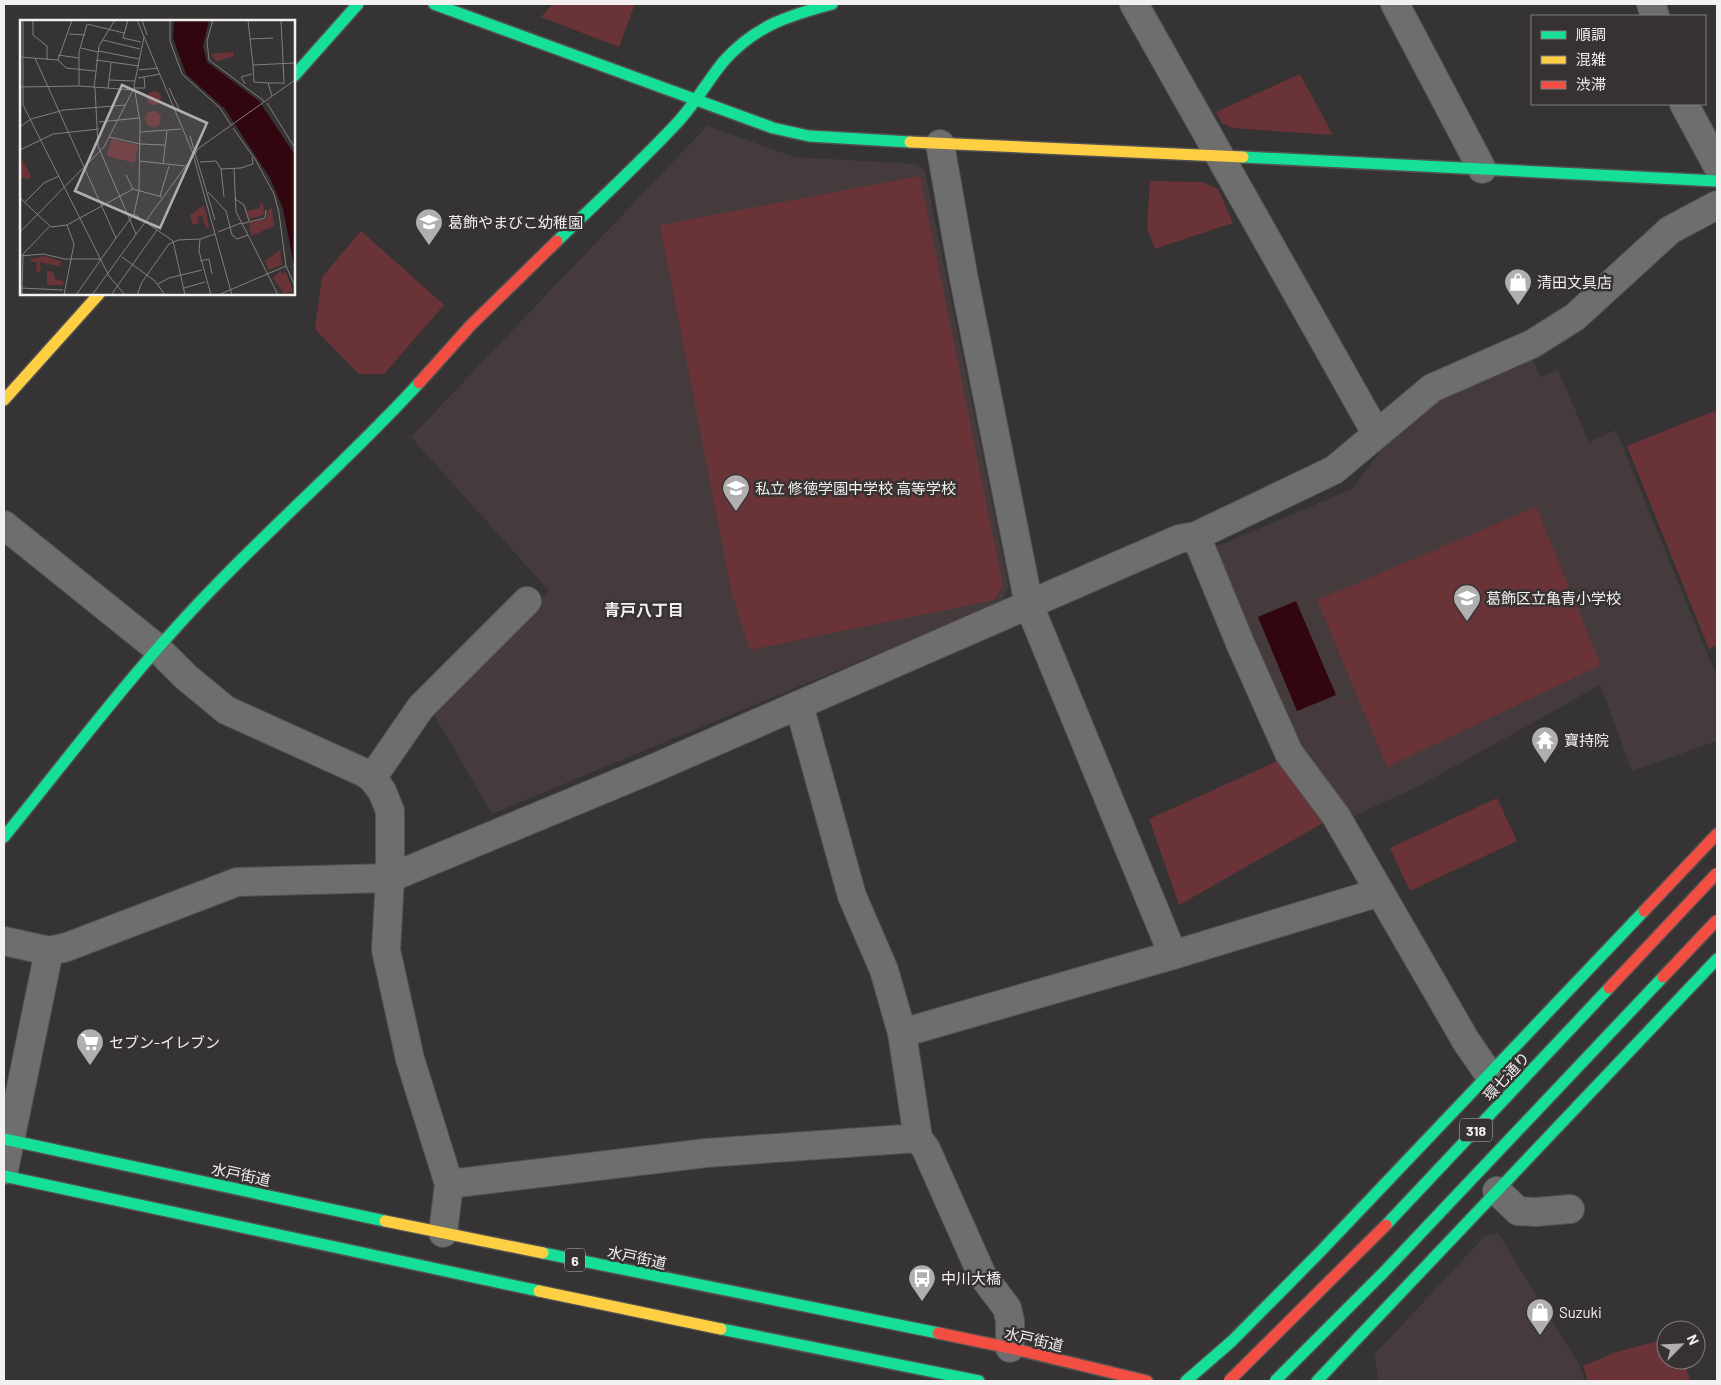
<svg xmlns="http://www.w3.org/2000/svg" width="1721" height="1385" viewBox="0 0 1721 1385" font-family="Barlow,'Noto Sans JP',sans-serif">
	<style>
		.built { fill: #453b3c }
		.green { fill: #6a3338 }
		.water { fill: #31060f }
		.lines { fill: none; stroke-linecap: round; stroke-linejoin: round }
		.street-casing { stroke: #535151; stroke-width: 30 }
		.fast-casing { stroke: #535151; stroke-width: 14 }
		.slow-casing { stroke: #535151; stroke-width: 14 }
		.jam-casing { stroke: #535151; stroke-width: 14 }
		.street { stroke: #6e6e6e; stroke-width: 28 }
		.fast { stroke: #16e098; stroke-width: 11 }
		.slow { stroke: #ffcf43; stroke-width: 11 }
		.jam { stroke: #f24e42; stroke-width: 11 }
		.fast-bridge-casing { stroke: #535151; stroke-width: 14; stroke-linecap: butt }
		.jam-bridge-casing { stroke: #535151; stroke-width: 14; stroke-linecap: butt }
		.fast-bridge { stroke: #16e098; stroke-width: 11 }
		.jam-bridge { stroke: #f24e42; stroke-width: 11 }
		.labels { text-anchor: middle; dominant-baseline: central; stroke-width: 5; stroke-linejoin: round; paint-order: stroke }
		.shield { fill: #363232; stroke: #bab7b7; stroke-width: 1 }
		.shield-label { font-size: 14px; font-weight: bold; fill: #f3f0f0 }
		.poi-label { font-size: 15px; fill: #f3f0f0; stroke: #363232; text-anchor: start }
		.street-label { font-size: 15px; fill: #f3f0f0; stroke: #363232 }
		.neighbourhood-label { font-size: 16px; font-weight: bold; fill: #f3f0f0; stroke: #363232 }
		.inset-road { fill: none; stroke: #817f7f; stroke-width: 1 }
		.view { fill: #b0aeae; fill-opacity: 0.15; stroke: #b0aeae; stroke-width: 2.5 }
		.inset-edge { fill: none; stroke: #f3f0f0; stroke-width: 2.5 }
	</style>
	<rect width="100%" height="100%" fill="#353333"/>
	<g class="built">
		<polygon points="707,126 794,157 917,164 925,171 1009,586 1002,602 492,814 432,711 549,591 411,437"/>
		<polygon points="1532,358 1540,377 1558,370 1589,442 1616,430 1717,678 1717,741 1632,771 1600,685 1423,784 1350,818 1290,739 1217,567 1216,547 1352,489 1396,430 1438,400"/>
		<polygon points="1498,1233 1580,1366 1585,1381 1379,1381 1374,1355 1485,1236"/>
	</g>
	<g class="green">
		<polygon points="553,4 635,4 619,47 541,17"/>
		<polygon points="1300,74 1333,135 1232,128 1222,123 1216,112"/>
		<polygon points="920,176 1003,586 994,600 750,650 732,594 660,225"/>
		<polygon points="1150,181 1202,182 1218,189 1233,223 1155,249 1147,228"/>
		<polygon points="361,231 444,305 384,374 359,374 315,329 322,277"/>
		<polygon points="1717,410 1717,645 1709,649 1627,446"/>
		<polygon points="1536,507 1601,665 1387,767 1317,600"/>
		<polygon points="1280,760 1323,823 1179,905 1149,819"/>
		<polygon points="1497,798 1517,841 1410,891 1390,848"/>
		<polygon points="1666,1339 1666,1360 1684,1360 1690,1381 1588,1381 1583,1366 1616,1352"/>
	</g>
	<polygon class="water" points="1296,601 1336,695 1297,711 1258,617"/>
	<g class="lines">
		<g class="street-casing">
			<g id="street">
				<polyline points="1134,4 1376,433"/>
				<polyline points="1395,4 1482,169"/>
				<polyline points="1651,4 1655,16"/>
				<polyline points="1684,104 1717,165"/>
				<polyline points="940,144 963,274 1029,605 1173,955"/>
				<polyline points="4,525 157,648 186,677 226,710 365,773 372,778 382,791 390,811 390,878 386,950 410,1059 449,1184 443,1233"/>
				<polyline points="1196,536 1240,643 1289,753 1336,816 1466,1041 1488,1073"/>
				<polyline points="799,705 852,896 884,970 902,1033 918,1138 926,1149 982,1275 1007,1308 1010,1321 1010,1348"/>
				<polyline points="372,778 421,707 527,601"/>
				<polyline points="4,941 49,951 67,947 237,882 390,878 652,769 1179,539 1196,536 1334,470 1432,388 1532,344 1575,317 1670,230 1717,205"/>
				<polyline points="902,1033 1173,955 1380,892"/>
				<polyline points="4,1170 49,951"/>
				<polyline points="449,1184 706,1153 918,1138"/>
				<polyline points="1497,1191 1518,1211 1536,1212 1570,1209"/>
			</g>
		</g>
		<g class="fast-casing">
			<g id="fast">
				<polyline points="434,4 773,128 809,136 910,142"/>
				<polyline points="294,76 358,4"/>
				<polyline points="1243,157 1717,181"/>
				<path d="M557,241C597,202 639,164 677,123C694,105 707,82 723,62C755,26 787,16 832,4"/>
				<path d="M4,837C74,751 140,662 218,583C284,515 355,453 419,383"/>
				<polyline points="4,1139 385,1221"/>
				<polyline points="4,1176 539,1291"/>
				<polyline points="543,1253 938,1333"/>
				<polyline points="721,1329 979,1381"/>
				<polyline points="1186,1381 1232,1341 1320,1252 1644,911"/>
				<polyline points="1317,1381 1717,959"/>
			</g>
		</g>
		<g class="slow-casing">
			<g id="slow">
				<polyline points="910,142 1243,157"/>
				<polyline points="4,400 99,294"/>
				<polyline points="385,1221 543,1253"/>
				<polyline points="539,1291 721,1329"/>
			</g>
		</g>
		<g class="jam-casing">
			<g id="jam">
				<polyline points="419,383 471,325 557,241"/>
				<polyline points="1644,911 1717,834"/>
				<polyline points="938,1333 1010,1348 1147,1381"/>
			</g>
		</g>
		<use href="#street" class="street"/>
		<use href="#fast" class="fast"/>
		<use href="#slow" class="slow"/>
		<use href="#jam" class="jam"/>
		<g class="fast-bridge-casing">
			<g id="fast-bridge">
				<polyline points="1386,1225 1609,988"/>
				<polyline points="1275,1381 1383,1273 1663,977"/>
			</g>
		</g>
		<g class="jam-bridge-casing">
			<g id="jam-bridge">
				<polyline points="1663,977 1717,920"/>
				<polyline points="1609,988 1717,873"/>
				<polyline points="1229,1381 1386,1225"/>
			</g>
		</g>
		<use href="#fast-bridge" class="fast-bridge"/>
		<use href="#jam-bridge" class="jam-bridge"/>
	</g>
	<defs>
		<g id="school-pin" transform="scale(1.4375)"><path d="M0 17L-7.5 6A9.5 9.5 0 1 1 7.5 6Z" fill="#b0aeae" stroke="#363232"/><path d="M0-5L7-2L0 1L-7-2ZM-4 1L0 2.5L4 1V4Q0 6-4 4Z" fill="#fff"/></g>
		<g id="shop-pin" transform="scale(1.4375)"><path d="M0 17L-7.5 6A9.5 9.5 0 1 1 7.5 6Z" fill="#b0aeae" stroke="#363232"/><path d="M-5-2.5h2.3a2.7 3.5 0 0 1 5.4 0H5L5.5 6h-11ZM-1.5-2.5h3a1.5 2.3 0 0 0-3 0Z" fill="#fff"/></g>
		<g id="temple-pin" transform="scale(1.4375)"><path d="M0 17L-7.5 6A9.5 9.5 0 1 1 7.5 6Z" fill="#b0aeae" stroke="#363232"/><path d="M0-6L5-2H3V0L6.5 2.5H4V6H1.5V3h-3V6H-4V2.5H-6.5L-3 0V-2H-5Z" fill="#fff"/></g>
		<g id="supermarket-pin" transform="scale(1.4375)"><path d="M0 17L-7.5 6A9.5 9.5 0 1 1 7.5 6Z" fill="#b0aeae" stroke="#363232"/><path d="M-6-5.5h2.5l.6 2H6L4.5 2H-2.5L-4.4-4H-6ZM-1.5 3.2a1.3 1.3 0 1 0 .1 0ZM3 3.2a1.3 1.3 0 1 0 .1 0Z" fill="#fff"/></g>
		<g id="bus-pin" transform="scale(1.4375)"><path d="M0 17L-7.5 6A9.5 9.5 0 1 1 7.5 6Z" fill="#b0aeae" stroke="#363232"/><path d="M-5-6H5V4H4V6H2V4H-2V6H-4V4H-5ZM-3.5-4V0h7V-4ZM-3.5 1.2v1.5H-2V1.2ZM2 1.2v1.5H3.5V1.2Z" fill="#fff"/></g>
	</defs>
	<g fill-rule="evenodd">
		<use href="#school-pin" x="429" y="222"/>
		<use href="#shop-pin" x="1518" y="282"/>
		<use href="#school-pin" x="736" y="488"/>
		<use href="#school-pin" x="1467" y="598"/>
		<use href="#temple-pin" x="1545" y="740"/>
		<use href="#supermarket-pin" x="90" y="1042"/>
		<use href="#bus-pin" x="922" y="1278"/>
		<use href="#shop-pin" x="1540" y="1312"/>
	</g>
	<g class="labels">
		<g class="shield">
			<rect x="1460" y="1118.5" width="32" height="23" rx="4"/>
			<rect x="565" y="1248.5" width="20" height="23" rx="4"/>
		</g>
		<g class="shield-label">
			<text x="1476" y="1130">318</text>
			<text x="575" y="1260">6</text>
		</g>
		<g class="poi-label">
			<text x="448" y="222">葛飾やまびこ幼稚園</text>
			<text x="1537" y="282">清田文具店</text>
			<text x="755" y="488">私立 修徳学園中学校 高等学校</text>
			<text x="1486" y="598">葛飾区立亀青小学校</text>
			<text x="1564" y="740">寶持院</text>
			<text x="109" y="1042">セブン-イレブン</text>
			<text x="941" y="1278">中川大橋</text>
			<text x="1559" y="1312">Suzuki</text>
		</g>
		<g class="street-label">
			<text transform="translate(1506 1076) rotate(-47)">環七通り</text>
			<text transform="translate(241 1174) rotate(12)">水戸街道</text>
			<text transform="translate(637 1257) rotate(12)">水戸街道</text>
			<text transform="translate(1034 1339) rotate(13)">水戸街道</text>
		</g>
		<g class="neighbourhood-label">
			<text x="644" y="609">青戸八丁目</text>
		</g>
	</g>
	<g transform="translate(20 20)">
		<rect width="275" height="275" fill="#353333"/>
		<path d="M213,32V36L197,42L191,34ZM127 78a7 7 0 1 1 14 0a7 7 0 1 1-14 0ZM125 99a8 8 0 1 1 16 0a8 8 0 1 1-16 0ZM91,119L118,125L115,143L87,136ZM2,139L11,156L10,159L0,157ZM240,183H243L244,195L229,199L227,191L240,188ZM184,185L189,206L190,207L186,208L182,196L177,197L179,204H172L170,195ZM252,188L254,206L231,216L229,203L246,199L248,190ZM260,230L262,245L249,250L245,241ZM24,236L41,241L40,247L20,242L21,251L16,252L17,242H11V239ZM27,250L34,253V258L44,262L43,265H27ZM261,250L262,254L266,252L273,271L264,274L253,258Z" fill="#6a3338"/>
		<path d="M154,0H189L183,26L187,42L239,81L275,135V250L263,189L250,158L205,89L166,54L153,18Z" fill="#31060f"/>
		<path class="inset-road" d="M3,0V85L89,256L105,275M13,0V15L27,26V40M52,0L38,40L46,48L75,51M108,0L103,18L121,22M117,0L172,131L212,275M122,0L127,15M150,0V21L162,54L200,88L211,105M193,0L187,21L189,40L244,81M228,0L233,45L275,43M261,0L264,62M49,14L65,15M230,19L253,18M83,20L120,29M61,28L78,32M79,31L119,39M38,35L59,38M0,37L38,40M15,38L96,218L56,275M76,40L119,46M233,45L234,62L248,63L252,76M119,50L138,48M118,58L140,54M89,60L115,61M248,63H265M225,64L221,57L232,54M59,66V32L67,4L104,13M0,67L60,66L114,70M74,68L79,26L95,0M75,68L78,126L116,214M114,68H125L124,57M149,68L161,93M88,69L91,43M247,83L275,128M79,102L119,98M0,107L11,99L44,90L106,85M213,108L235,139L254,174L259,193L266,246L275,266M120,112L161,109M170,116L195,200M89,117L120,124L145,125M0,130L33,114L79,109M120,141L165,146M180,142L196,141L201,149L221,148L233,144L232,137M143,144L147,111M214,148L216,192L228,215M201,149L204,177M106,155L113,169M188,172L206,191L212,215L217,219L228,215L258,275M140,176L149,146M0,178L31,207L47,205L113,169L142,177M214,178L224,185L229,201M5,182L24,163L39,156M114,194L153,221L165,275M221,204L245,198L246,190M0,212L84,127L113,70M198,212L221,203M96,218L114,194L119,171L120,102L114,66L124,17M0,236L23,234L45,239H81M102,237L135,261L145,275M180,241L189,239L192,254M138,264L149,258L182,250M0,268L43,270M164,268L185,262M2,275L3,234L29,207M44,275L54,224L47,205M72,275L179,128L275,60M91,275L137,210M117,275L122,262L149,224L158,220L180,219M191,275L179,231L180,219L195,214M198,275L266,246"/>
		<path class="view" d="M102,65L187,103L140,208L55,171Z"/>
		<rect width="275" height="275" class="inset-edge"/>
	</g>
	<rect width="1721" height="1385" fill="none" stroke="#f3f0f0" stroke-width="10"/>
	<rect x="1531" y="15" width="175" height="90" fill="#363232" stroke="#827e7e"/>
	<rect x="1541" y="31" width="25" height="8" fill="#16e098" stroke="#827e7e"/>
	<text x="1576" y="40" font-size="15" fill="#f3f0f0">順調</text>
	<rect x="1541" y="56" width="25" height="8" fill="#ffcf43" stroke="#827e7e"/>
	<text x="1576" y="65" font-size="15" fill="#f3f0f0">混雑</text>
	<rect x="1541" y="81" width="25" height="8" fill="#f24e42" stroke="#827e7e"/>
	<text x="1576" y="90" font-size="15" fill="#f3f0f0">渋滞</text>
	<g transform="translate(1681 1345) rotate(66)"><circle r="24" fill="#363232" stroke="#827e7e"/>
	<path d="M0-4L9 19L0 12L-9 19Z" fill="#b0aeae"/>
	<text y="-8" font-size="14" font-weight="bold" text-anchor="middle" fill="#f3f0f0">N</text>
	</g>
</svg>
